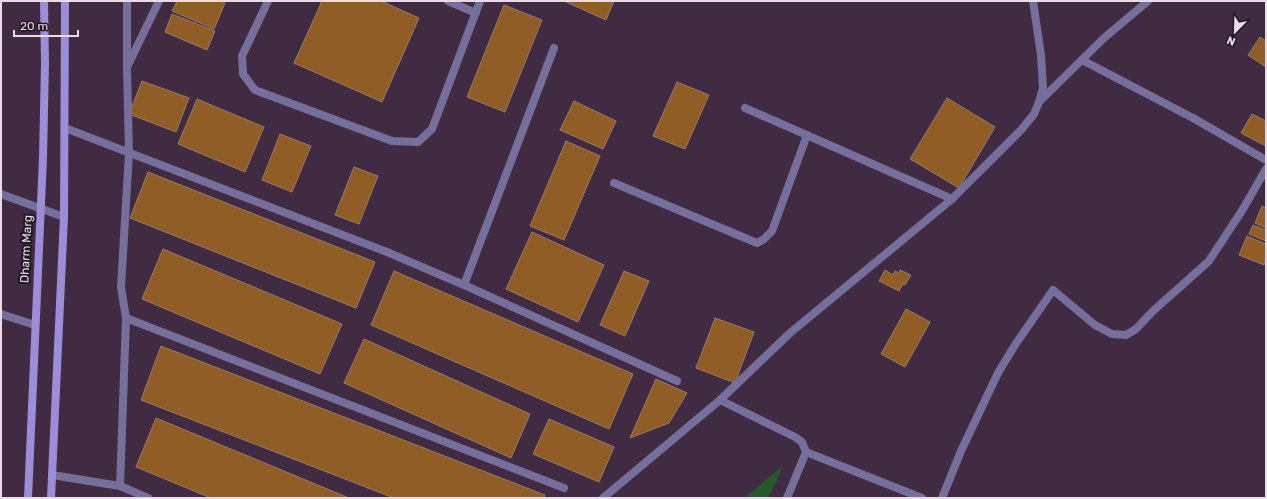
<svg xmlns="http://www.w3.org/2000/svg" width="1267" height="499" viewBox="0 0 1267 499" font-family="Rubik,sans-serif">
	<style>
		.green { fill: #28572b }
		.building { fill: #905d27; stroke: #987c63 }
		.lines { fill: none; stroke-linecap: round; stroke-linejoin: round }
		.service { stroke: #766e9b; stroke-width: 8 }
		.minor { stroke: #766e9b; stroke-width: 8 }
		.tertiary { stroke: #766e9b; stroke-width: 8 }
		.secondary { stroke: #9b8dd6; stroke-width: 8 }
		.labels { text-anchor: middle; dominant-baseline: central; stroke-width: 4; stroke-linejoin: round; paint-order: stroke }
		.street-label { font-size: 12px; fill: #e9dbea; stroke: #221822 }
	</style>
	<rect width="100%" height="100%" fill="#412b43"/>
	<polygon class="green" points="783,466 769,498 744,498"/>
	<g class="building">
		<polygon points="177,1 220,1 225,3 214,29 172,11"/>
		<polygon points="322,1 381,1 419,18 382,102 294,63"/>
		<polygon points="564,1 614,1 606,20"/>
		<polygon points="504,5 542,20 505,112 467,97"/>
		<polygon points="172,14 215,31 207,50 165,32"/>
		<polygon points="1260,37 1266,41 1266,67 1248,55"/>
		<polygon points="142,81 189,98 176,132 129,114"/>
		<polygon points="677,82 709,95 685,149 653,136"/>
		<polygon points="947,98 995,127 959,188 910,159"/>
		<polygon points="197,99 264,127 245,172 178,144"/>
		<polygon points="574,101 616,121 603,149 560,130"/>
		<polygon points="1252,114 1266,121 1266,146 1241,133"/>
		<polygon points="280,134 311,146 292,192 262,180"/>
		<polygon points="566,141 600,156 564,240 530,226"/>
		<polygon points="354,167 378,176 359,224 335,215"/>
		<polygon points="148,172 375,262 356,308 130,218"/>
		<polygon points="1262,206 1266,208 1266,228 1255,223"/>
		<polygon points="1253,225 1266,230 1266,241 1249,234"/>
		<polygon points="532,232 604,265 578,322 506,289"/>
		<polygon points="1247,236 1266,244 1266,260 1264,265 1239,255"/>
		<polygon points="163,249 342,324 320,374 142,299"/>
		<polygon points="885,270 893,275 895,271 899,273 900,270 911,275 905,285 903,284 899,291 879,281"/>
		<polygon points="394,271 633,374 609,429 371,325"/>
		<polygon points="624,271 649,281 625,336 600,325"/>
		<polygon points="906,309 930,322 905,367 881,354"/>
		<polygon points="715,318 754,332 735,383 696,368"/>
		<polygon points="364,339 530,414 511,458 344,383"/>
		<polygon points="161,346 545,495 544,498 394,498 141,400"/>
		<polygon points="656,379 687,393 669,423 630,438"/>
		<polygon points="156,418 349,498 211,498 136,467"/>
		<polygon points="549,419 614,447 599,482 533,454"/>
	</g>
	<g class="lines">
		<g class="service">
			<polyline points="1082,60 1193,118 1266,160"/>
			<polyline points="806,452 922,498"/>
			<polyline points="942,498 961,451 998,373 1015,345 1053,290 1095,325 1112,334 1126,335 1136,329 1153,311 1209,261 1243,209 1266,169"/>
		</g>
		<g class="minor">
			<polyline points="268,1 242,56 243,74 255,90 392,141 418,142 432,129 480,1"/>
			<polyline points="448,1 476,13"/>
			<polyline points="128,65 159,1"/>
			<polyline points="1039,102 1104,38 1148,1"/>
			<polyline points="745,108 952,199"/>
			<polyline points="65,128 387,252 464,285 677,381"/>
			<polyline points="614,183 757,243 764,239 772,231 807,135"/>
			<polyline points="1,194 64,217"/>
			<polyline points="464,285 554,48"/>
			<polyline points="1,314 35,325"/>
			<polyline points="126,318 564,488"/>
			<polyline points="720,400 795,437 802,442 806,452 787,498"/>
			<polyline points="52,475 120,486 148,498"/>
			<polyline points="120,486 126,318 121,287 129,153 127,68 127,1"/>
		</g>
		<polyline class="tertiary" points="603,498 720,400 790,333 952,199 1021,130 1034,114 1039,102 1043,88 1041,55 1033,1"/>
		<g class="secondary">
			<polyline points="28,498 43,158 45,63 44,1"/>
			<polyline points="51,498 64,217 65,1"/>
		</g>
	</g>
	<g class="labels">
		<g class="street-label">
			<text transform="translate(26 249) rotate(-87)">Dharm Marg</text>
		</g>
	</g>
	<rect width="1267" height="499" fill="none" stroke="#e9dbea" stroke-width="4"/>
	<g transform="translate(1235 32) rotate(203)" stroke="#221822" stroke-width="3" paint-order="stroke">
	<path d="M0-3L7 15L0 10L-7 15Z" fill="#e9dbea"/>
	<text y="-6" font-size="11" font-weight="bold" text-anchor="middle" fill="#e9dbea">N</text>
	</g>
	<path d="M14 30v6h64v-6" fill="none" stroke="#e9dbea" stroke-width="2"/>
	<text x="20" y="30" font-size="12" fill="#e9dbea" stroke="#221822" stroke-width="3" paint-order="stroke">20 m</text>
</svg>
